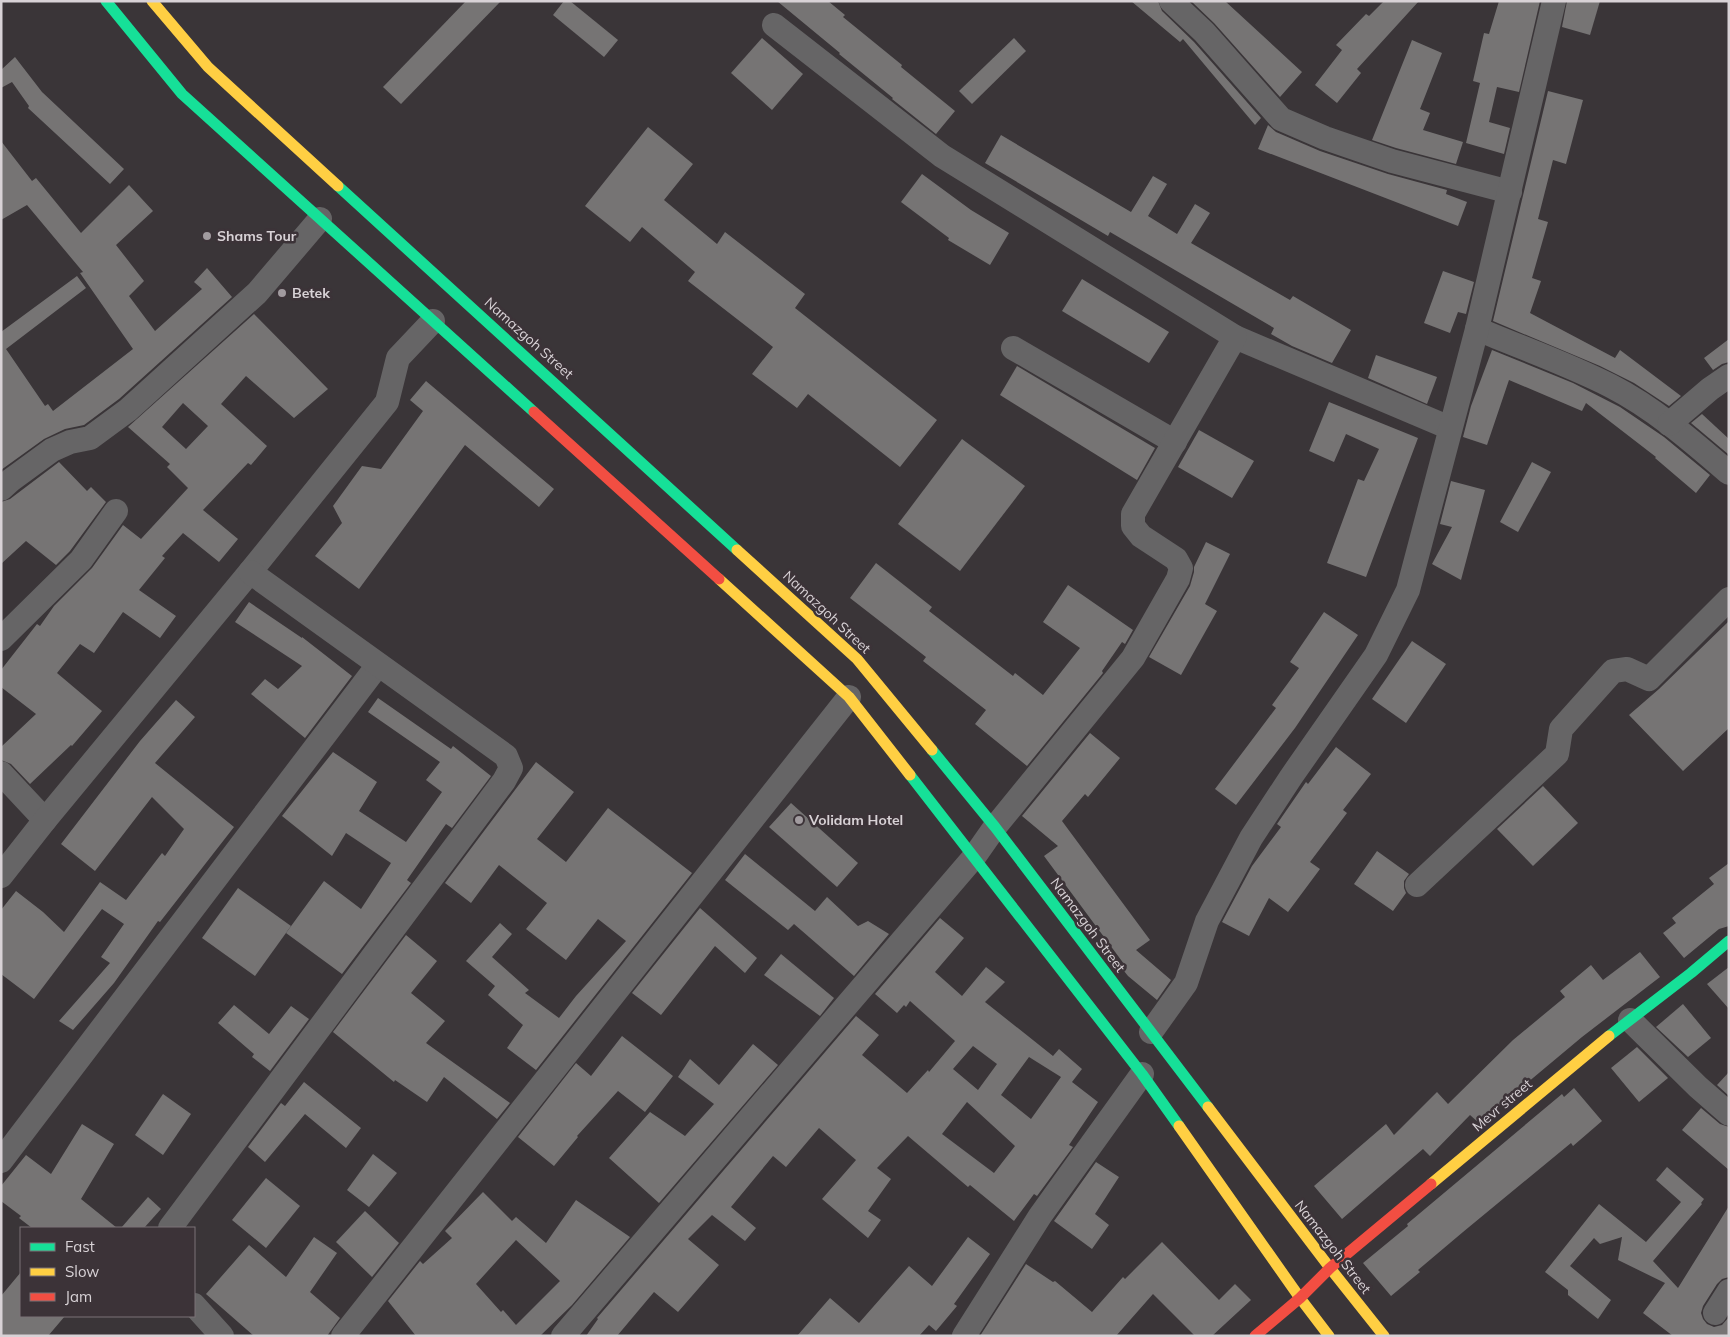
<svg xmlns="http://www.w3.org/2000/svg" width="1730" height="1337" viewBox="0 0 1730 1337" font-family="Mulish,sans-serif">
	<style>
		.building { fill: #767474; fill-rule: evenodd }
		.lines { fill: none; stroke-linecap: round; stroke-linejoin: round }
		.street { stroke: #666566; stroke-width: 24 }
		.fast { stroke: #16e098; stroke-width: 11 }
		.slow { stroke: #ffcf43; stroke-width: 11 }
		.jam { stroke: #f24e42; stroke-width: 11 }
		.poi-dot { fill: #a19b9f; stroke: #3c3338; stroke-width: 2 }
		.labels { text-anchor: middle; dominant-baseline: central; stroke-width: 5; stroke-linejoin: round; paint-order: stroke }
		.poi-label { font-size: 14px; font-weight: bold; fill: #d8d2d6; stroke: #3c3338; text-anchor: start }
		.street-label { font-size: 14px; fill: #d8d2d6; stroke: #3c3338 }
	</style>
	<rect width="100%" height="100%" fill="#3a3538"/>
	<g class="building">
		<polygon points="466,1 501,1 401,104 383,87"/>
		<polygon points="564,1 570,1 618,40 604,57 553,15"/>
		<polygon points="777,1 828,1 845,15 843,17 902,65 901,67 955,111 936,134 892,99 893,98 839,54 840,53"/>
		<polygon points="1131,1 1158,1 1162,11 1194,42 1261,118 1255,125 1183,39 1180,42"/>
		<polygon points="1191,1 1225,1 1302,72 1280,97 1214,23"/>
		<polygon points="1384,1 1419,1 1357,69 1361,73 1337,103 1315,85 1342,50 1336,45 1366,14 1369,16"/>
		<polygon points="1499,1 1540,1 1519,92 1497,87 1489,122 1510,128 1504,154 1466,143 1480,83 1473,81 1484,33 1489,34"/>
		<polygon points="1567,1 1600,1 1590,35 1562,27"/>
		<polygon points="762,38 803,74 772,110 731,73"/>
		<polygon points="1014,38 1026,51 972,104 959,91"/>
		<polygon points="1412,40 1442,53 1420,109 1430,113 1423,130 1463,142 1456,164 1396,148 1372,140"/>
		<polygon points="15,57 42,92 124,169 110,184 28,108 29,106 12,82 1,88 1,70"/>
		<polygon points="1548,91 1583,100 1566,164 1553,160 1538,219 1548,222 1532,278 1541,281 1530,313 1615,358 1620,350 1681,396 1669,406 1634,383 1600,366 1493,321"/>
		<polygon points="1268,125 1276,132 1320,151 1388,174 1447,190 1446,194 1467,202 1458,226 1258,149"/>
		<polygon points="648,127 693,164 664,200 717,244 725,232 805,294 795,308 937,420 900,467 808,394 797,408 752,374 773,347 688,281 695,272 642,227 630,242 585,206"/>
		<polygon points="1001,135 1131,212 1153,176 1167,184 1148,216 1177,234 1195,204 1210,213 1191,243 1290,300 1293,296 1351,330 1332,363 1292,346 1271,334 1274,328 1110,232 1108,236 985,163"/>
		<polygon points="1,141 32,181 36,178 81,233 129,185 153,211 116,245 144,281 129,296 155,331 202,289 194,282 207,268 232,297 119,399 84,425 65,429 44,439 1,470 1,332 77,276 86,288 6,349 45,406 48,404 53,411 133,349 80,273 83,272 27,205 1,220"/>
		<polygon points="922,174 971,210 1009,233 990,265 948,240 949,238 901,202"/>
		<polygon points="1443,271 1474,282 1466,314 1458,312 1450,333 1424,323"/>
		<polygon points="1082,279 1169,332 1149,363 1062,311"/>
		<path d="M254,314L328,389L294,418L246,376L221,404L267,446L251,465L248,463L203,510L238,539L219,562L183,533L162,556L165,558L139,590L176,616L160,638L123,612L94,653L80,644L57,673L102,711L72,746L71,745L30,784L11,764L1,760V747L36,714L1,687V670L37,624L40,626L54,606L92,568L123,525L141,539L188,488L167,467L170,464L128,427ZM183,403L208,426L186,449L162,427Z"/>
		<polygon points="1729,339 1729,362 1722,364 1713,370 1704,358"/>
		<polygon points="1492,350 1573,383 1620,407 1664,437 1710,475 1696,493 1655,458 1656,457 1586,403 1582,411 1509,380 1487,445 1463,437 1471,406"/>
		<polygon points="1376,355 1437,377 1427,404 1368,378"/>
		<polygon points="1017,366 1155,448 1137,480 1000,395"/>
		<polygon points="426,381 554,489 539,507 465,445 359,589 315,556 342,523 333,506 362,466 381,469 423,411 410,400"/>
		<polygon points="1329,402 1418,438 1366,577 1327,563 1358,479 1364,481 1379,449 1346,434 1334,462 1309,451"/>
		<polygon points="1702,414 1729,439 1728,454 1691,423"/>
		<polygon points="1199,430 1254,461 1232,498 1178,467"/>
		<polygon points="962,439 1025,486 960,571 898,524"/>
		<polygon points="59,462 87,491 91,487 106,502 70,551 56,565 26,541 1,564 1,502 10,499"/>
		<polygon points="1532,462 1551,472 1518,532 1500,522"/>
		<polygon points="1451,481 1485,490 1461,580 1432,564 1452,527 1440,524"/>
		<polygon points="1206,542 1230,554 1205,604 1217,611 1181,675 1149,657 1190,586 1194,572 1194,567"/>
		<polygon points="876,563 932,607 929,611 1013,676 1015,673 1043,695 1080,648 1043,622 1068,585 1133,630 1125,644 1122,642 1102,671 1103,673 1027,766 975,724 986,710 923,661 926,657 850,598"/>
		<polygon points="249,602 302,638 302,637 352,676 305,738 251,694 265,679 278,689 302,666 235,622"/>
		<polygon points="1324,612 1358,635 1295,728 1236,805 1215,789 1276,708 1272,705 1299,668 1290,662"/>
		<polygon points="1729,621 1729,728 1683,771 1629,715 1659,689"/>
		<polygon points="1412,641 1446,664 1406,723 1372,699"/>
		<polygon points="378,698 451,749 453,746 491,776 452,828 446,824 407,880 411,883 342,974 286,933 324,881 361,909 391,863 346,833 332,856 282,816 333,752 377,782 359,811 406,842 442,792 426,780 440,762 368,712"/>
		<polygon points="176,700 195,717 155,763 234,827 160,922 158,921 114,983 73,1030 59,1021 110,963 101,957 124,924 102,909 34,999 1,974 1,910 16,891 43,912 64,932 100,882 126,900 162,853 165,856 184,829 152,797 95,871 61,844 140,741"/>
		<polygon points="1090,733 1120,758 1088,797 1085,794 1062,821 1150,940 1136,950 1171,980 1157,1000 1128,976 1124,971 1127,968 1044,856 1058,846 1022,816"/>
		<polygon points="1336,747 1371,774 1343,810 1347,813 1310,862 1320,869 1288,912 1269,898 1249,936 1222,922 1252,866 1281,827 1277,824 1306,782 1308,784"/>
		<polygon points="536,762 574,792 537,839 566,862 608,808 692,873 536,1070 507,1048 523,1025 488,995 495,986 466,961 500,923 512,934 492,957 529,990 525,993 559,1018 576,996 626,941 598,919 566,960 526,929 547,903 499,865 471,903 445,883"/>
		<polygon points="1543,786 1578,823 1533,866 1497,829"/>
		<polygon points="791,803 858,863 837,887 769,827"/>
		<polygon points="1377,851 1409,874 1404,881 1404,888 1406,893 1393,911 1354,884"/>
		<polygon points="745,854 815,911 827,897 858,926 868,921 889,934 854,976 794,924 788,930 725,880"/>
		<polygon points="1729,863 1729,926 1719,929 1684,958 1663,933 1676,923 1672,918 1714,884 1709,878"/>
		<polygon points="238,888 291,926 255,976 202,938"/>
		<polygon points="700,908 757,958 745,973 715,946 661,1015 632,993"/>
		<path d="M940,918L964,938L935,972L962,996L986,967L1005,982L985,1002L1053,1056L1059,1049L1082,1069L1072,1082L1098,1102L1069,1145L1073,1147L1037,1196L1034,1194L1014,1221L970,1185L968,1187L908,1136L877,1168L891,1179L868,1211L881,1220L868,1238L822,1199L856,1160L819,1128L786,1167L773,1156L731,1207L756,1228L745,1241L712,1215L688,1239L719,1265L678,1312L654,1292L617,1336H586L598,1319L597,1318L856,1016L879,1035L862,1055L907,1093L928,1070L929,1072L955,1041L910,1001L906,1007L904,1005L897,1013L875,994ZM973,1046L997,1064L978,1090L953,1069ZM1029,1057L1061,1077L1031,1119L1001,1095ZM967,1102L1015,1146L994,1173L942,1134Z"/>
		<polygon points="406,935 437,961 411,993 445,1021 426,1043 510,1103 497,1119 444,1077 427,1102 395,1080 394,1082 333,1032"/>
		<polygon points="1640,952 1660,977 1582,1037 1479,1123 1470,1115 1430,1156 1423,1149 1342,1219 1314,1186 1386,1124 1394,1135 1437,1092 1448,1104 1513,1040 1565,997 1560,991 1591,965 1603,980"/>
		<polygon points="781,954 834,998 820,1016 764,975"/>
		<polygon points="1729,967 1729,1009 1707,984"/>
		<polygon points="1683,1004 1711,1038 1688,1057 1656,1027"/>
		<polygon points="234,1005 269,1034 291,1006 309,1019 270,1071 252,1057 254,1054 218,1023"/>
		<polygon points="622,1036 673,1076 645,1112 618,1091 577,1136 578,1137 554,1166 518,1137 576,1063 591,1076"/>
		<polygon points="753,1044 778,1065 659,1203 609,1158 650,1112 685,1136 714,1104 678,1077 690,1059 719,1085"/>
		<polygon points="1637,1047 1668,1078 1639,1102 1611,1068"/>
		<polygon points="1729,1072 1729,1096 1717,1085"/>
		<polygon points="304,1082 361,1128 346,1148 305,1114 265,1162 248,1147 281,1103 285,1106"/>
		<polygon points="1574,1088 1602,1121 1573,1146 1571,1143 1463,1232 1418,1270 1420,1272 1391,1296 1363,1263 1408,1226 1407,1224 1562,1094 1564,1097"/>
		<polygon points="163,1094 191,1114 163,1155 135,1135"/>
		<polygon points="1701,1108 1720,1124 1729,1127 1729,1170 1682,1130"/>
		<polygon points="82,1124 114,1144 81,1199 117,1228 32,1228 19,1218 21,1216 1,1201 1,1186 26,1155 51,1174"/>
		<polygon points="373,1154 397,1173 369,1207 347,1190"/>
		<polygon points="1096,1162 1119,1177 1095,1214 1109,1225 1092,1249 1054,1221"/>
		<polygon points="1667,1167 1704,1199 1701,1203 1702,1204 1653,1261 1678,1288 1729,1206 1729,1277 1722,1279 1717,1284 1703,1306 1701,1313 1703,1319 1707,1324 1714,1327 1722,1325 1729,1317 1729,1336 1673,1336 1643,1313 1665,1283 1618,1260 1622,1237 1600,1244 1594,1238 1570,1266 1611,1300 1598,1319 1568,1295 1568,1290 1545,1272 1599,1204 1646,1242 1681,1202 1656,1180"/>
		<polygon points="266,1178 300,1206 266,1248 232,1220"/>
		<path d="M483,1192L512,1221L516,1217L546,1243L576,1200L630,1237L572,1305L540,1336H416L388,1301L420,1261L423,1264L452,1238L445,1231ZM516,1240L560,1281L516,1325L503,1310L501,1312L476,1284Z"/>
		<polygon points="148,1197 161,1209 144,1228 121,1228"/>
		<polygon points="365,1211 399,1243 372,1277 336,1242"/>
		<polygon points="314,1237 337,1253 310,1292 340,1318 327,1336 254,1336 206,1294 249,1245 286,1277"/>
		<polygon points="968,1237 990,1254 954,1304 957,1306 936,1331 929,1325 919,1336 797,1336 830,1298 859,1323 909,1266 932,1286"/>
		<polygon points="1162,1242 1219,1300 1235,1284 1251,1300 1212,1336 1195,1336 1153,1294 1116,1336 980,1336 1026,1264 1053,1282 1055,1281 1092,1312 1123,1277 1125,1279"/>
		<polygon points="21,1272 21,1316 65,1316 48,1336 1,1336 1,1296"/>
	</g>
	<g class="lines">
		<g class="street">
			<polyline points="1171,1 1204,32 1281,119 1325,138 1392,161 1510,192"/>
			<path d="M1477,329C1522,348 1568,364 1611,386C1654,408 1693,442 1729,473"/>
			<polyline points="1235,337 1450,428"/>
			<polyline points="1013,348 1175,442"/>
			<polyline points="1669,424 1710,389 1729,376"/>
			<polyline points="1,489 11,480 52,450 70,442 90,438 128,410 257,293 320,219"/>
			<polyline points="1,639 81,560 116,511"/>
			<polyline points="1,773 45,820"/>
			<polyline points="1,876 45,820 250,572 387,402 398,358 433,321"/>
			<polyline points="1417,885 1557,754 1561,729 1613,671 1627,669 1649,679 1729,599"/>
			<polyline points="1630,1020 1698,1087 1729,1114"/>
			<polyline points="1151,1032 1186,983 1207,921 1251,838 1291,777 1376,655 1408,590 1477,329 1554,1"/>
			<polyline points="1,1161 378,665"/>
			<polyline points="170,1228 504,781 511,768 506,756 250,572"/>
			<polyline points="194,1305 222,1336"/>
			<polyline points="1715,1313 1729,1291"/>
			<polyline points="343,1336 849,697"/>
			<polyline points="563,1336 974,857 995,827 1133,658 1178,579 1181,568 1176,559 1141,536 1133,526 1133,514 1235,337 942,156 774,25"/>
			<polyline points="964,1336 1040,1216 1142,1074"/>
		</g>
		<g class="fast">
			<polyline points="106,1 182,94 534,412"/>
			<polyline points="338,186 737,550"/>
			<polyline points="932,750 995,827 1208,1107"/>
			<polyline points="910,775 1142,1074 1179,1126"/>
			<polyline points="1609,1036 1691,973 1729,941"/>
		</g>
		<g class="slow">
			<polyline points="152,1 208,67 338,186"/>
			<polyline points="737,550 857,659 932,750"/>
			<polyline points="719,579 849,697 910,775"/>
			<polyline points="1208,1107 1330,1268 1384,1336"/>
			<polyline points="1179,1126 1300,1298 1329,1336"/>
			<polyline points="1431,1184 1609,1036"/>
		</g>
		<g class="jam">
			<polyline points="534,412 719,579"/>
			<polyline points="1255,1336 1300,1298 1330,1268 1431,1184"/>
		</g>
	</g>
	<g class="poi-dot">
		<circle cx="207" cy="236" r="5"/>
		<circle cx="282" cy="293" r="5"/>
		<circle cx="799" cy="820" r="5"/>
	</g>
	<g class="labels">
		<g class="poi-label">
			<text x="217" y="236">Shams Tour</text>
			<text x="292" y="293">Betek</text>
			<text x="809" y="820">Volidam Hotel</text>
		</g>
		<g class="street-label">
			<text transform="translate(529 338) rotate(42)">Namazgoh Street</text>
			<text transform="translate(827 612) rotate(43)">Namazgoh Street</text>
			<text transform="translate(1088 925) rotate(53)">Namazgoh Street</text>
			<text transform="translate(1502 1105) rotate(-40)">Mevr street</text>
			<text transform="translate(1333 1247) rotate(52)">Namazgoh Street</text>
		</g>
	</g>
	<rect width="1730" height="1337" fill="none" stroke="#d8d2d6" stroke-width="5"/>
	<rect x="20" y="1227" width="175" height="90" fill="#3c3338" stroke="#7a7377"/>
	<rect x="30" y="1243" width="25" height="8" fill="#16e098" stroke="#7a7377"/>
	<text x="65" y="1252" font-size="15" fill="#d8d2d6">Fast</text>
	<rect x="30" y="1268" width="25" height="8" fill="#ffcf43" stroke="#7a7377"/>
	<text x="65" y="1277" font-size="15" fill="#d8d2d6">Slow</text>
	<rect x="30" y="1293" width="25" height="8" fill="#f24e42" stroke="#7a7377"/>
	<text x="65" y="1302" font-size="15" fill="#d8d2d6">Jam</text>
</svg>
